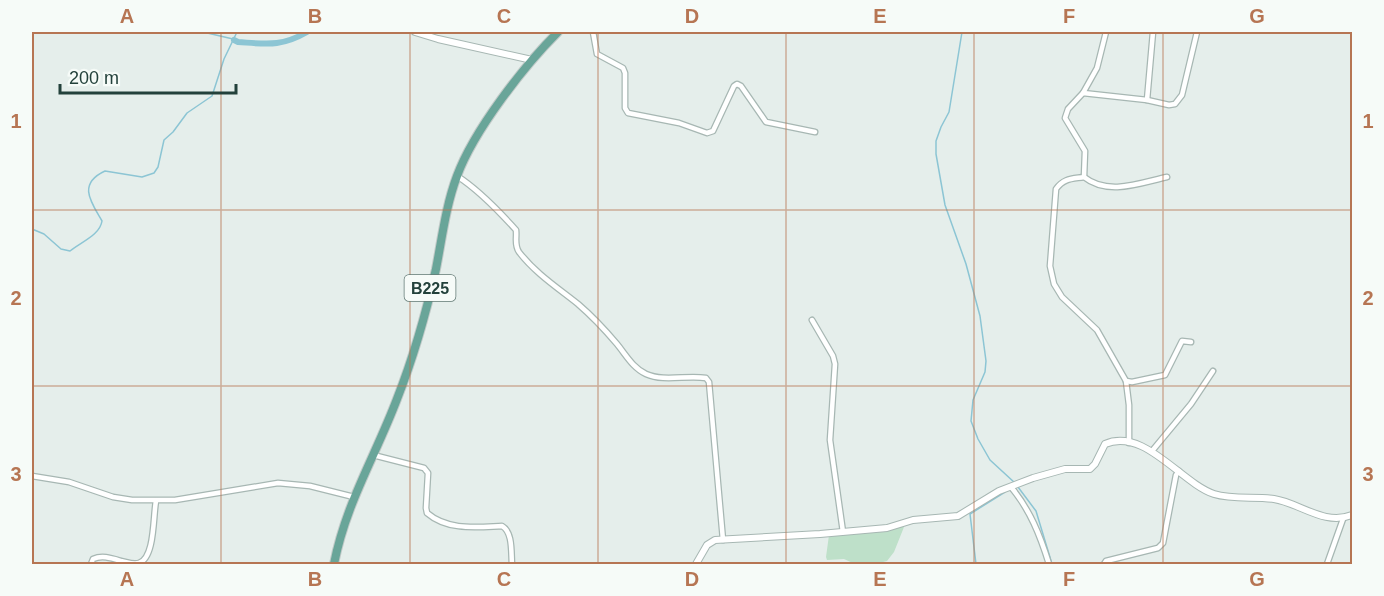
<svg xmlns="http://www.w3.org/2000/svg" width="1384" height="596" viewBox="0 0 1384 596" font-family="Arial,sans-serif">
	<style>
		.green { fill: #bee0c9 }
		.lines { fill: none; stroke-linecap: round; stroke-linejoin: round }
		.stream { stroke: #8cc5d4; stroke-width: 1.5 }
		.canal { stroke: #8cc5d4; stroke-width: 6 }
		.minor-casing { stroke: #a7b7b3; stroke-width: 7 }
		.tertiary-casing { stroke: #a7b7b3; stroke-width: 8 }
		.primary-casing { stroke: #c1cac8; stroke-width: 10 }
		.minor { stroke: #fff; stroke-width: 4.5 }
		.tertiary { stroke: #fff; stroke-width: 6 }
		.primary { stroke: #69a599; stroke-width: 8 }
		.grid { fill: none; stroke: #b67553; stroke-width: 1.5; stroke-opacity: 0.55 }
		.labels { text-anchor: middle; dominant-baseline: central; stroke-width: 5; stroke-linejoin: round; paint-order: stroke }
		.shield { fill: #f6fbf8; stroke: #627974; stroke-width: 1.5 }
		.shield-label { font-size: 16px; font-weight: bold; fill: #23413b }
		.neatline { fill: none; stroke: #b67553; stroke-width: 2 }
		.grid-label { font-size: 20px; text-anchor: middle; font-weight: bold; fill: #b67553 }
	</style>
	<rect width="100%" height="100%" fill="#e5eeeb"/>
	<polygon class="green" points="903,525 904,527 894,552 887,561 875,564 855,564 844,559 827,560 826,557 829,535"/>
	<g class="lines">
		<g class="stream">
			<polyline points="203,32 233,39"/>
			<polyline points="962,32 949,112 941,127 936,141 936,154 945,205 966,264 980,316 986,361 985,372 973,400 971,421 978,439 990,460 1015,483"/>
			<path d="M32,229L44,234L61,249L70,251C81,242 100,235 102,221C91,202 77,184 105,171L142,177L154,173L158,167L164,140L173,132L187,113L212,96L224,59L237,32"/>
			<polyline points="1018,487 1036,511 1052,564"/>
			<polyline points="976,564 970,514 1005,492"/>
		</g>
		<path class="canal" d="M234,40L238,42C267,44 281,47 307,32"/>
		<g class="minor-casing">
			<g id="minor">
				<polyline points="593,32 597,54 623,68 625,73 625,108 628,113 679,123 707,133 713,131 734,86 737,84 741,86 766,122 815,132"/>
				<polyline points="1083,93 1097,68 1106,32"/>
				<polyline points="1147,100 1153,32"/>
				<path d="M457,176C479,190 498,210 516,230C517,238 514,245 519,252C535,273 558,288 578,304C592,316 606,331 617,344C626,355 633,368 646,374C664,382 686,375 706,378L709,382L723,540"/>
				<polyline points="1084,177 1085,151 1065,118 1068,109 1083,93 1147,100 1169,105 1175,104 1182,95 1197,32"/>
				<polyline points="812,320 833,356 835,364 830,440 843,532"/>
				<polyline points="1126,381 1132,382 1165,375 1182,341 1191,342"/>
				<path d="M1129,443V405L1126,381L1097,330L1062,297L1054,284L1050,266L1056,189C1064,178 1072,179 1084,177C1108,196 1140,183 1167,177"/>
				<polyline points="1152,451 1191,404 1213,371"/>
				<path d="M373,455L424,468L428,473L426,508L427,513C448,531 477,527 502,526C513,532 511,553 512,564"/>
				<polyline points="32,476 69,482 113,497 132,500 175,500 278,483 310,486 354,497"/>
				<path d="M1011,487C1030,510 1040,535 1049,564"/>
				<path d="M91,564L93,559C102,555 111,558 121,561C127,562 133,565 139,563C155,558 153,516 156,501"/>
				<polyline points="1104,564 1106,561 1158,548 1163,543 1176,475 1179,471"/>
				<polyline points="1327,564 1343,519"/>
			</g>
		</g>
		<g class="tertiary-casing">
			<g id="tertiary">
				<polyline points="415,32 438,39 532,60"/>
				<path d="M696,564L707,545L715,540L820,534L887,528L913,520L958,516L999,491L1033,478L1065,469H1090L1095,464L1105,444C1144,427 1181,483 1214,494C1233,500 1255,496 1274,499C1300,503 1324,526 1352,515"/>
			</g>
		</g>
		<g class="primary-casing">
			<path id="primary" d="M334,564C346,503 375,457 397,399C412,361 427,309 436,269C442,238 446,205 457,176C474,130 524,66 558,32"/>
		</g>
		<use href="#minor" class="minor"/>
		<use href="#tertiary" class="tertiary"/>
		<use href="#primary" class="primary"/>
	</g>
	<path class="grid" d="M221,32V564M410,32V564M598,32V564M786,32V564M974,32V564M1163,32V564M32,210H1352M32,386H1352"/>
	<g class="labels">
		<rect class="shield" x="404.5" y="275" width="51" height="26" rx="4.5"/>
		<g class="shield-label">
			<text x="430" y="288">B225</text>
		</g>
	</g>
	<rect width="1384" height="596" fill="none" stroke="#f6fbf8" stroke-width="66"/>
	<path d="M60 84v9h176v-9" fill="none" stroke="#23413b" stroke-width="3"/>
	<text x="69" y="84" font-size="18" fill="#23413b" stroke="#f6fbf8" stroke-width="4.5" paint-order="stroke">200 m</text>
	<rect x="33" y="33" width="1318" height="530" class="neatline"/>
	<g class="grid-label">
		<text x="127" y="23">A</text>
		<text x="315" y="23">B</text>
		<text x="504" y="23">C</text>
		<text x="692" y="23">D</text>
		<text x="880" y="23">E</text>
		<text x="1069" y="23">F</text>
		<text x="1257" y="23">G</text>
		<text x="16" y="128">1</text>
		<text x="1368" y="128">1</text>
		<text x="16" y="305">2</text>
		<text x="1368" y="305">2</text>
		<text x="16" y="481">3</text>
		<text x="1368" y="481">3</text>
		<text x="127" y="586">A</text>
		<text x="315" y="586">B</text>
		<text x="504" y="586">C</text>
		<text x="692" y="586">D</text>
		<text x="880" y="586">E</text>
		<text x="1069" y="586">F</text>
		<text x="1257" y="586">G</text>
	</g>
</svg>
